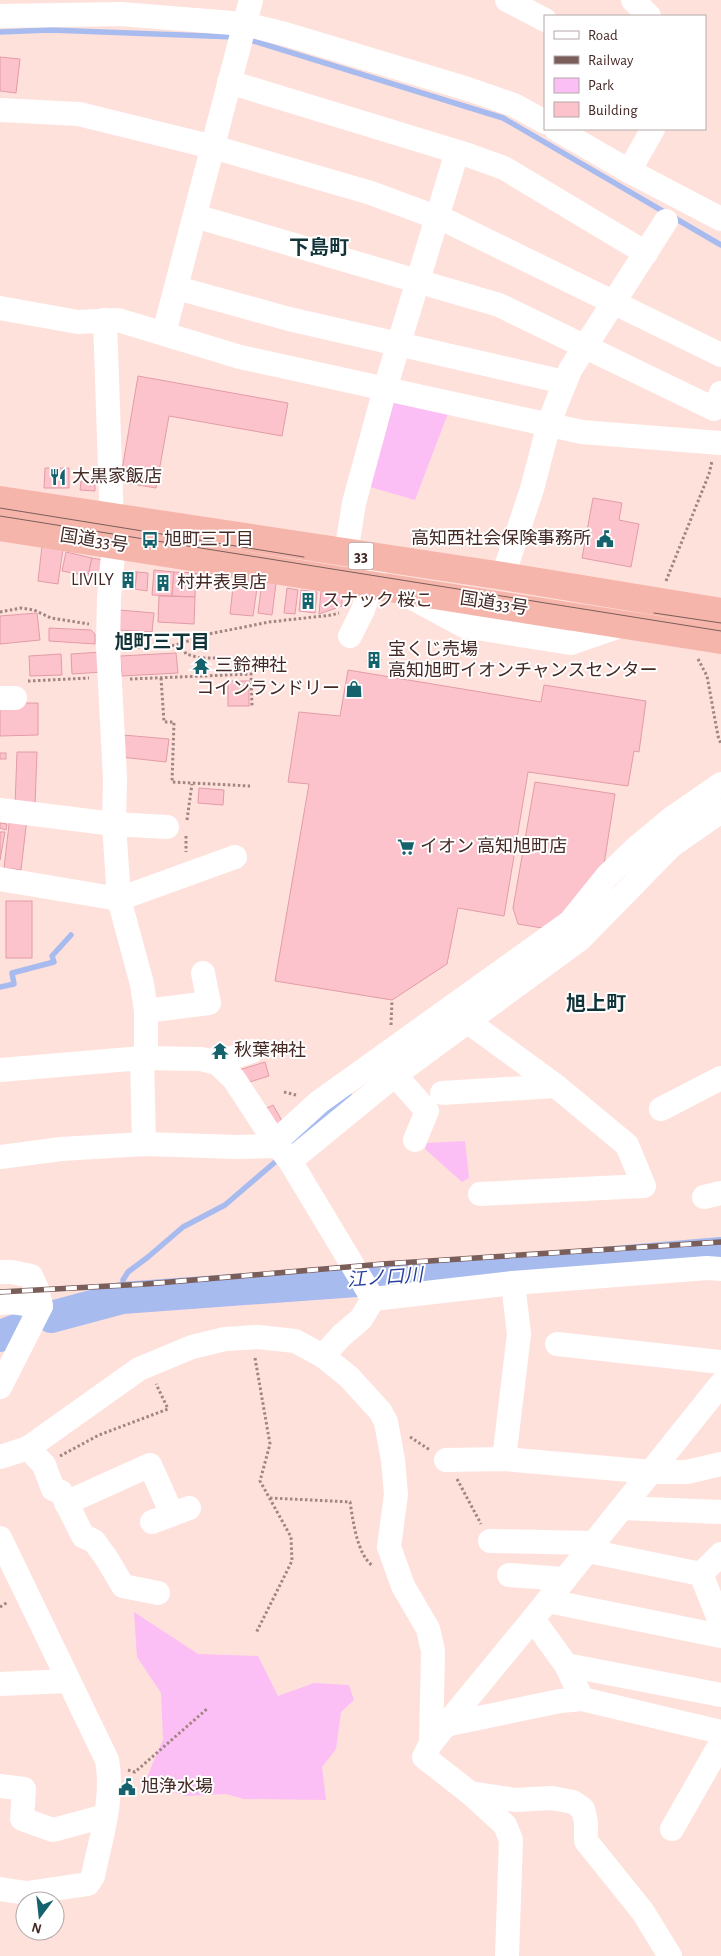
<svg xmlns="http://www.w3.org/2000/svg" width="721" height="1956" viewBox="0 0 721 1956" font-family="'Alegreya Sans','Noto Sans JP',sans-serif">
	<style>
		.green { fill: #fbbff6 }
		.lines { fill: none; stroke-linecap: round; stroke-linejoin: round }
		.stream { stroke: #a8bbef; stroke-width: 5.5 }
		.river { stroke: #a8bbef; stroke-width: 32 }
		.building { fill: #fdc3cc; stroke: #e29ca7 }
		.path { stroke: #a28581; stroke-width: 3; stroke-dasharray: 2.5 2.5; stroke-linecap: butt }
		.minor { stroke: #fff; stroke-width: 24 }
		.highway { stroke: #f6b5ab; stroke-width: 28 }
		.tram { stroke: #7a5e5a; stroke-width: 1 }
		.rail-casing { stroke: #7a5e5a; stroke-width: 5.5 }
		.rail { stroke: #fff; stroke-width: 4; stroke-dasharray: 11; stroke-linecap: butt }
		.labels { text-anchor: middle; dominant-baseline: central; stroke-width: 4; stroke-linejoin: round; paint-order: stroke }
		.shield { fill: #fff; stroke: #7c6966; stroke-width: 1 }
		.shield-label { font-size: 16px; font-weight: bold; fill: #442925 }
		.poi-label { font-size: 18px; fill: #442925; stroke: #fff; text-anchor: start }
		.street-label { font-size: 18px; fill: #442925; stroke: #fff }
		.neighbourhood-label { font-size: 19px; font-weight: bold; fill: #123439; stroke: #fff }
		.water-label { font-size: 19px; font-style: italic; fill: #293fa0; stroke: #fff }
		.quarter-label { font-size: 20px; font-weight: bold; fill: #123439; stroke: #fff }
	</style>
	<rect width="100%" height="100%" fill="#ffe1dc"/>
	<g class="green">
		<polygon points="392,397 450,408 415,500 370,487"/>
		<polygon points="465,1141 469,1178 462,1182 425,1149 427,1143"/>
		<polygon points="134,1612 198,1654 258,1656 278,1696 314,1683 349,1685 354,1700 341,1712 336,1749 322,1767 326,1800 244,1799 226,1794 185,1796 145,1782 163,1739 161,1693 137,1657"/>
	</g>
	<g class="lines">
		<g class="stream">
			<polyline points="0,32 50,30 235,37"/>
			<polyline points="247,39 503,118 721,245"/>
			<polyline points="0,987 14,984 12,973 54,962 52,956 71,935"/>
			<polyline points="287,1150 293,1142 349,1095"/>
			<polyline points="123,1280 128,1272 148,1257 183,1227 225,1205 281,1157"/>
		</g>
		<g class="river">
			<polyline points="51,1317 122,1298 591,1264 721,1253"/>
			<polyline points="0,1336 16,1330"/>
		</g>
	</g>
	<g class="building">
		<polygon points="0,57 20,59 16,93 0,91"/>
		<polygon points="138,376 288,403 282,436 169,416 156,488 120,482"/>
		<polygon points="45,468 69,468 69,488 44,488"/>
		<polygon points="81,481 95,482 95,491 80,490"/>
		<polygon points="593,498 622,503 619,520 639,524 631,567 582,558"/>
		<polygon points="42,546 63,549 58,584 38,581"/>
		<polygon points="66,552 92,558 88,576 62,571"/>
		<polygon points="92,558 103,560 101,573 89,571"/>
		<polygon points="121,570 137,572 135,589 119,587"/>
		<polygon points="154,570 174,572 172,596 152,595"/>
		<polygon points="137,572 148,573 147,591 135,589"/>
		<polygon points="174,572 196,573 195,597 172,596"/>
		<polygon points="196,573 207,574 206,586 195,585"/>
		<polygon points="234,578 258,581 253,616 230,614"/>
		<polygon points="262,582 276,583 272,615 258,613"/>
		<polygon points="287,588 298,590 295,614 284,613"/>
		<polygon points="301,590 317,592 315,613 299,611"/>
		<polygon points="321,591 342,594 342,606 319,614"/>
		<polygon points="159,596 195,597 194,624 158,622"/>
		<polygon points="119,610 154,613 152,632 118,630"/>
		<polygon points="37,613 40,640 0,644 0,616"/>
		<polygon points="49,628 91,630 95,634 95,644 49,641"/>
		<polygon points="115,635 146,637 145,644 115,642"/>
		<polygon points="102,652 103,672 72,674 71,654"/>
		<polygon points="176,653 178,673 122,676 120,656"/>
		<polygon points="61,654 62,675 30,676 29,656"/>
		<polygon points="368,657 381,659 380,664 367,662"/>
		<polygon points="348,670 541,702 544,685 646,701 639,752 634,751 628,786 528,772 504,916 458,908 447,964 392,1000 275,981 309,784 288,782 299,712 340,716"/>
		<rect x="228" y="681" width="21" height="25"/>
		<polygon points="0,703 38,703 38,735 0,736"/>
		<polygon points="123,735 169,739 166,762 121,757"/>
		<polygon points="17,752 37,752 35,806 15,805"/>
		<rect x="0" y="753" width="6" height="6"/>
		<polygon points="535,782 615,794 603,871 548,929 518,924 513,908"/>
		<polygon points="199,788 224,790 223,805 198,803"/>
		<polygon points="10,816 27,818 21,870 4,868"/>
		<polygon points="0,823 7,824 6,830 0,828"/>
		<polygon points="0,832 5,832 0,860"/>
		<rect x="6" y="901" width="26" height="57"/>
		<polygon points="265,1062 269,1076 243,1084 239,1070"/>
		<polygon points="273,1105 285,1126 274,1132 263,1110"/>
	</g>
	<g class="lines">
		<g class="path">
			<polyline points="666,581 709,474 712,461"/>
			<polyline points="0,612 21,608 34,610 51,618 89,624"/>
			<polyline points="180,643 186,654 200,658 216,658"/>
			<polyline points="127,647 147,648 176,645 209,634 269,622 332,615 339,613"/>
			<polyline points="200,658 201,666"/>
			<polyline points="698,659 707,676 718,736 721,744"/>
			<polyline points="161,678 164,722 174,722 172,782 250,786"/>
			<polyline points="130,679 251,674 252,707"/>
			<polyline points="28,681 89,678"/>
			<polyline points="187,820 192,784"/>
			<polyline points="186,836 186,852"/>
			<polyline points="391,1025 392,1000"/>
			<polyline points="284,1092 296,1095"/>
			<polyline points="255,1358 270,1444 260,1481 291,1537 292,1561 256,1633"/>
			<polyline points="410,1437 430,1450"/>
			<polyline points="60,1456 99,1435 168,1409 156,1384"/>
			<polyline points="457,1479 481,1524"/>
			<path d="M270,1498L350,1502C353,1520 357,1555 373,1566"/>
			<polyline points="0,1607 8,1602"/>
			<polyline points="128,1770 135,1772 208,1708"/>
		</g>
		<g class="minor">
			<polyline points="507,0 545,20"/>
			<polyline points="633,0 649,16"/>
			<polyline points="0,16 121,14 244,24 285,34 468,89 514,105 545,122"/>
			<polyline points="229,82 468,155 504,168 646,253"/>
			<polyline points="0,110 79,114 213,147 371,193 449,222 721,355"/>
			<polyline points="556,129 629,171 721,219"/>
			<polyline points="629,171 653,129"/>
			<polyline points="195,216 499,305 714,409 721,393"/>
			<polyline points="177,288 289,319 564,382"/>
			<polyline points="0,308 78,322 118,320 240,357 582,432 721,443"/>
			<polyline points="105,320 113,555 109,598 108,646 115,778 114,824 119,899 142,984 146,1011 146,1058"/>
			<polyline points="164,333 251,0"/>
			<polyline points="346,553 354,503 385,389 457,152"/>
			<polyline points="503,576 532,489 550,420 570,370 666,221"/>
			<polyline points="405,594 464,626 571,643 626,624"/>
			<polyline points="350,636 363,610 376,567"/>
			<polyline points="0,698 15,698"/>
			<polyline points="0,810 114,824 167,827"/>
			<polyline points="0,879 119,899 235,857"/>
			<polyline points="146,1011 209,1003 203,973"/>
			<polyline points="467,1021 556,1086 627,1145 644,1186 480,1194"/>
			<polyline points="142,1058 144,1144"/>
			<polyline points="217,1063 252,1051"/>
			<polyline points="0,1070 142,1058 201,1059 217,1063 234,1079 275,1142 290,1161 373,1299"/>
			<polyline points="395,1075 427,1111 415,1140"/>
			<polyline points="442,1093 556,1086"/>
			<polyline points="661,1109 721,1078"/>
			<polyline points="275,1142 319,1102 570,922 607,876 636,848 672,818 721,784"/>
			<polyline points="0,1157 61,1149 144,1144 238,1147 277,1146"/>
			<polyline points="290,1161 395,1075 580,939 671,846 721,811"/>
			<polyline points="704,1197 721,1193"/>
			<polyline points="0,1272 12,1272 31,1276 37,1289 41,1306 0,1387"/>
			<polyline points="373,1299 513,1283 707,1268 721,1269"/>
			<polyline points="0,1303 11,1302 41,1306"/>
			<polyline points="557,1344 721,1362"/>
			<polyline points="323,1356 341,1336 361,1319 373,1299"/>
			<polyline points="28,1448 44,1465 53,1489 61,1492 83,1536 94,1541 107,1559 123,1586 158,1593"/>
			<polyline points="0,1457 28,1448 139,1369 192,1347 225,1339 258,1337 295,1341 323,1356 349,1377 380,1411 386,1422 393,1460 396,1494 389,1547 403,1586 428,1629 433,1651 431,1743"/>
			<polyline points="504,1459 519,1334 513,1283"/>
			<polyline points="446,1460 504,1459 652,1472 687,1472 721,1464"/>
			<polyline points="66,1503 150,1465 172,1514"/>
			<polyline points="622,1508 721,1512"/>
			<polyline points="152,1522 189,1508"/>
			<path d="M0,1538L107,1760C114,1798 101,1838 93,1876L88,1884L27,1893L0,1889"/>
			<polyline points="490,1541 594,1543"/>
			<polyline points="588,1551 701,1574 721,1624"/>
			<polyline points="701,1574 721,1554"/>
			<polyline points="509,1575 565,1579"/>
			<polyline points="548,1601 721,1636"/>
			<polyline points="533,1619 566,1665 582,1699 721,1732"/>
			<polyline points="566,1665 721,1695"/>
			<polyline points="0,1684 67,1681"/>
			<polyline points="445,1725 560,1701 582,1699"/>
			<polyline points="0,1786 24,1789 22,1819 53,1830 105,1816"/>
			<polyline points="470,1793 505,1825 511,1840 507,1956"/>
			<polyline points="672,1829 721,1743"/>
			<polyline points="670,1956 643,1912 586,1841 586,1822 583,1809 573,1802 552,1798 515,1800 470,1793 424,1757 431,1743 533,1619 721,1384"/>
		</g>
		<g class="highway">
			<polyline points="0,500 503,576 721,612"/>
			<polyline points="0,527 721,640"/>
		</g>
		<g class="tram">
			<polyline points="0,508 304,557"/>
			<polyline points="0,516 721,631"/>
			<polyline points="654,613 721,623"/>
		</g>
		<g class="rail-casing">
			<polyline id="rail" points="0,1292 146,1284 383,1264 721,1242"/>
		</g>
		<use href="#rail" class="rail"/>
	</g>
	<defs>
		<g id="restaurant-bare" transform="scale(1.35)"><path d="M-5-6h1v4h1v-4h1v4h1v-4h1v5L-1.5 .5V6h-2V.5L-5-1ZM5-6V6H3V1.5H1.5Q1.5-4 5-6Z" fill="#14626c" stroke="#fff" stroke-width="2.5" paint-order="stroke"/></g>
		<g id="civic-bare" transform="scale(1.35)"><path d="M-.6-6.5H3V-4.5H.6V-3L4-1V1h2V6H-6V1h2V-1L-.6-3ZM-1.2 2.5V6h2.4V2.5Z" fill="#14626c" stroke="#fff" stroke-width="2.5" paint-order="stroke"/></g>
		<g id="bus-bare" transform="scale(1.35)"><path d="M-5-6H5V4H4V6H2V4H-2V6H-4V4H-5ZM-3.5-4V0h7V-4ZM-3.5 1.2v1.5H-2V1.2ZM2 1.2v1.5H3.5V1.2Z" fill="#14626c" stroke="#fff" stroke-width="2.5" paint-order="stroke"/></g>
		<g id="building-bare" transform="scale(1.35)"><path d="M-4-6H4V6H1V3H-1V6H-4ZM-2.5-4.3h1.7v1.8h-1.7ZM.8-4.3h1.7v1.8H.8ZM-2.5-1h1.7V.8h-1.7ZM.8-1h1.7V.8H.8Z" fill="#14626c" stroke="#fff" stroke-width="2.5" paint-order="stroke"/></g>
		<g id="temple-bare" transform="scale(1.35)"><path d="M0-6L5-2H3V0L6.5 2.5H4V6H1.5V3h-3V6H-4V2.5H-6.5L-3 0V-2H-5Z" fill="#14626c" stroke="#fff" stroke-width="2.5" paint-order="stroke"/></g>
		<g id="shop-bare" transform="scale(1.35)"><path d="M-5-2.5h2.3a2.7 3.5 0 0 1 5.4 0H5L5.5 6h-11ZM-1.5-2.5h3a1.5 2.3 0 0 0-3 0Z" fill="#14626c" stroke="#fff" stroke-width="2.5" paint-order="stroke"/></g>
		<g id="supermarket-bare" transform="scale(1.35)"><path d="M-6-5.5h2.5l.6 2H6L4.5 2H-2.5L-4.4-4H-6ZM-1.5 3.2a1.3 1.3 0 1 0 .1 0ZM3 3.2a1.3 1.3 0 1 0 .1 0Z" fill="#14626c" stroke="#fff" stroke-width="2.5" paint-order="stroke"/></g>
	</defs>
	<g fill-rule="evenodd">
		<use href="#restaurant-bare" x="58" y="477"/>
		<use href="#civic-bare" x="605" y="539"/>
		<use href="#bus-bare" x="150" y="540"/>
		<use href="#building-bare" x="128" y="580"/>
		<use href="#building-bare" x="163" y="583"/>
		<use href="#building-bare" x="308" y="601"/>
		<use href="#building-bare" x="374" y="660"/>
		<use href="#temple-bare" x="201" y="666"/>
		<use href="#shop-bare" x="354" y="689"/>
		<use href="#supermarket-bare" x="406" y="847"/>
		<use href="#temple-bare" x="220" y="1051"/>
		<use href="#civic-bare" x="127" y="1787"/>
	</g>
	<g class="labels">
		<rect class="shield" x="348.5" y="542.5" width="25" height="27" rx="4"/>
		<g class="shield-label">
			<text x="361" y="556">33</text>
		</g>
		<g class="poi-label">
			<text x="72" y="477">大黒家飯店</text>
			<text x="591" y="539" text-anchor="end">高知西社会保険事務所</text>
			<text x="164" y="540">旭町三丁目</text>
			<text x="114" y="580" text-anchor="end">LIVILY</text>
			<text x="177" y="583">村井表具店</text>
			<text x="322" y="601">スナック 桜こ</text>
			<text x="388" y="650">宝くじ売場<tspan x="388" dy="21">高知旭町イオンチャンスセンター</tspan></text>
			<text x="215" y="666">三鈴神社</text>
			<text x="340" y="689" text-anchor="end">コインランドリー</text>
			<text x="420" y="847">イオン 高知旭町店</text>
			<text x="234" y="1051">秋葉神社</text>
			<text x="141" y="1787">旭浄水場</text>
		</g>
		<g class="street-label">
			<text transform="translate(94 541) rotate(9)">国道33号</text>
			<text transform="translate(494 604) rotate(9)">国道33号</text>
		</g>
		<g class="neighbourhood-label">
			<text x="162" y="642">旭町三丁目</text>
		</g>
		<g class="water-label">
			<text transform="translate(385 1278) rotate(-4)">江ノ口川</text>
		</g>
		<g class="quarter-label">
			<text x="319" y="248">下島町</text>
			<text x="596" y="1004">旭上町</text>
		</g>
	</g>
	<rect x="544" y="15" width="162" height="115" fill="#ffffff" stroke="#b4a9a8"/>
	<rect x="554" y="31" width="25" height="8" fill="#ffffff" stroke="#b4a9a8"/>
	<text x="588" y="40" font-size="15" fill="#442925">Road</text>
	<rect x="554" y="56" width="25" height="8" fill="#7a5e5a" stroke="#b4a9a8"/>
	<text x="588" y="65" font-size="15" fill="#442925">Railway</text>
	<rect x="554" y="78" width="25" height="15" fill="#fbbff6" stroke="#b4a9a8"/>
	<text x="588" y="90" font-size="15" fill="#442925">Park</text>
	<rect x="554" y="102" width="25" height="15" fill="#fdc3cc" stroke="#b4a9a8"/>
	<text x="588" y="115" font-size="15" fill="#442925">Building</text>
	<g transform="translate(40 1916) rotate(195)"><circle r="24" fill="#ffffff" stroke="#b4a9a8"/>
	<path d="M0-4L9 19L0 12L-9 19Z" fill="#14626c"/>
	<text y="-8" font-size="14" font-weight="bold" text-anchor="middle" fill="#442925">N</text>
	</g>
</svg>
